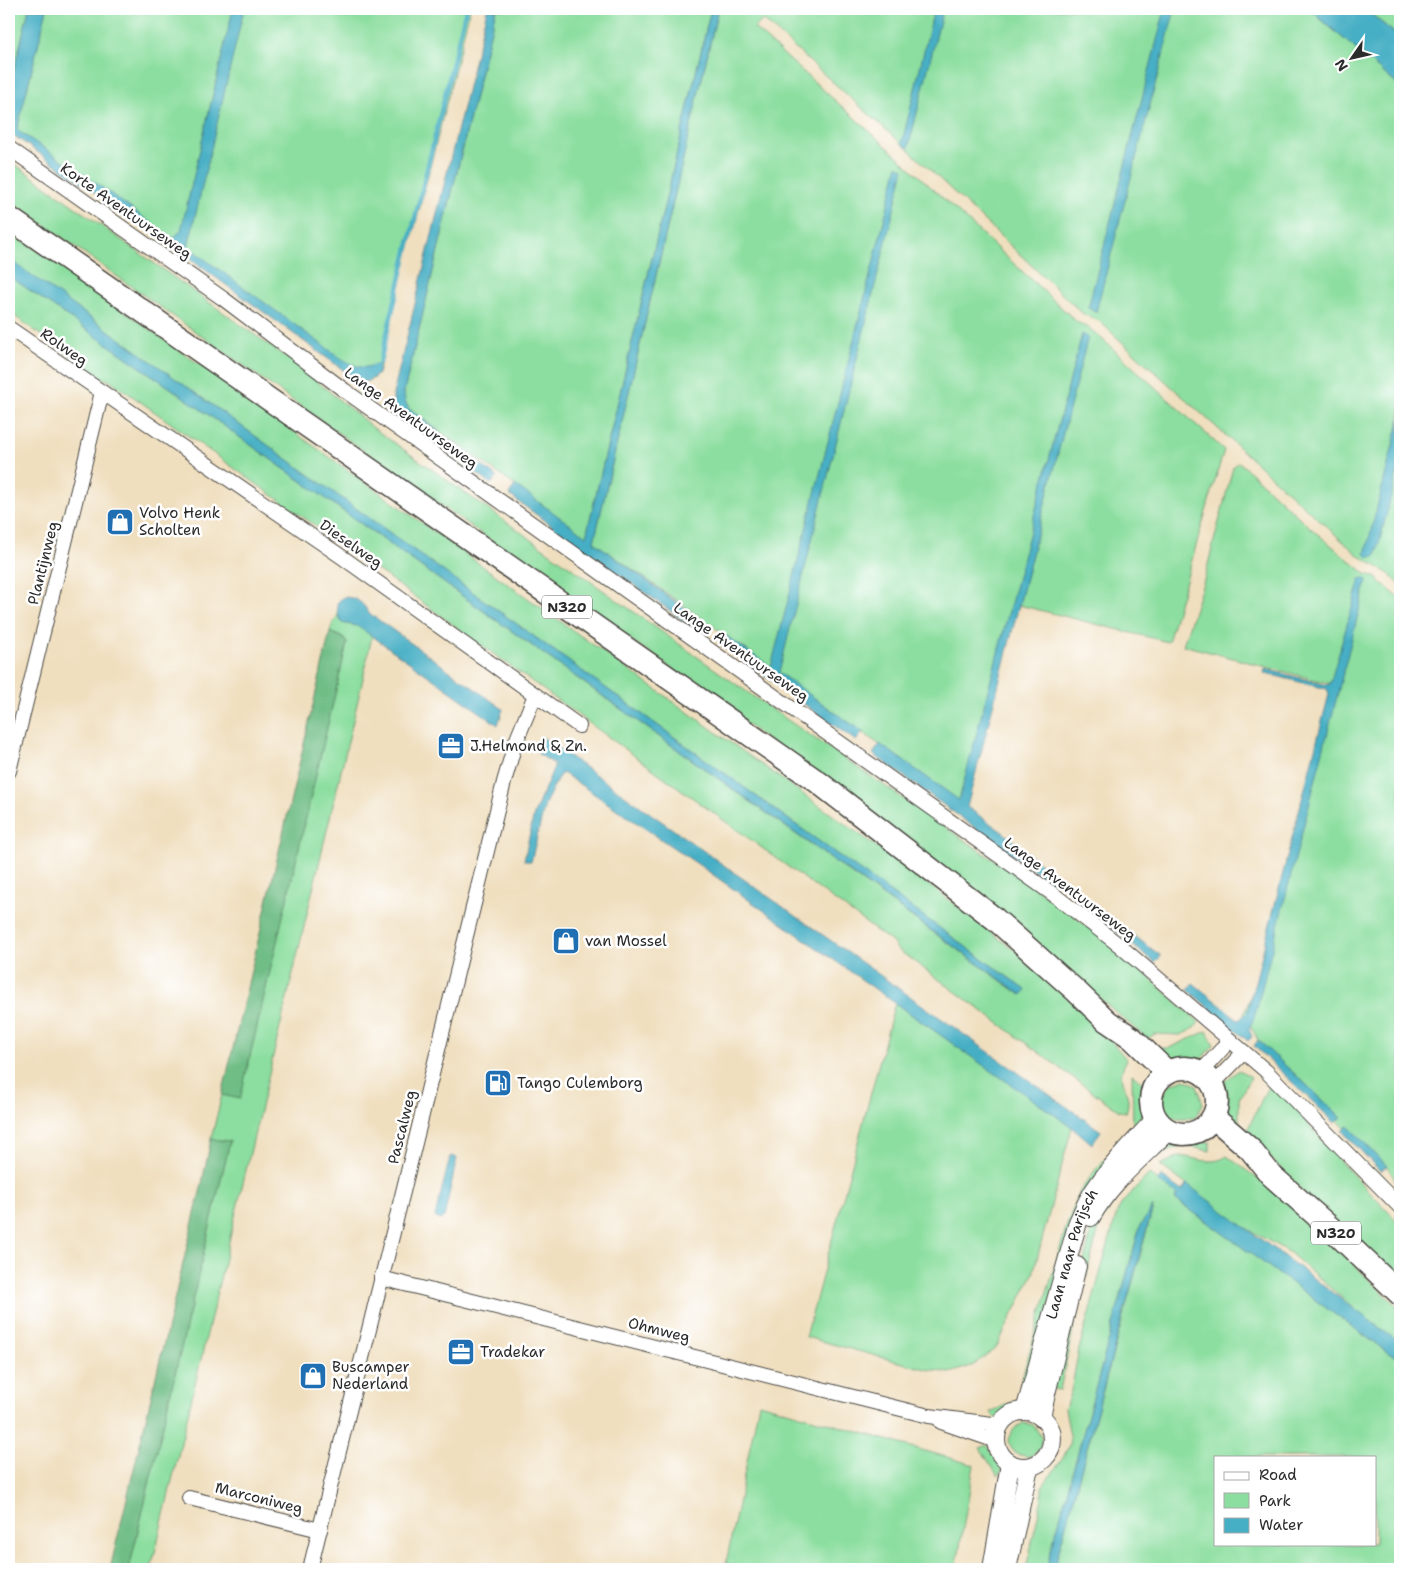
<svg xmlns="http://www.w3.org/2000/svg" width="1409" height="1578" viewBox="0 0 1409 1578" font-family="'Shantell Sans',sans-serif">
	<style>
		.green { fill: #8bde9f; stroke: #5b8465; fill-rule: evenodd }
		.forest { fill: #70bd86; stroke: #4e7458 }
		.water { fill: #46afc5; stroke: #386d78 }
		.lines { fill: none; stroke-linecap: round; stroke-linejoin: round }
		.stream { stroke: #46afc5; stroke-width: 4.5 }
		.minor-casing { stroke: #494641; stroke-width: 16 }
		.tertiary-casing { stroke: #494641; stroke-width: 20 }
		.primary-casing { stroke: #494641; stroke-width: 25 }
		.minor { stroke: #fff; stroke-width: 14 }
		.tertiary { stroke: #fff; stroke-width: 18 }
		.primary { stroke: #fff; stroke-width: 22 }
		.labels { text-anchor: middle; dominant-baseline: central; stroke-width: 5; stroke-linejoin: round; paint-order: stroke }
		.shield { fill: #fff; stroke: #6b6b6b; stroke-width: 1 }
		.shield-label { font-size: 14px; font-weight: bold; fill: #2b2b2b }
		.street-label { font-size: 15px; fill: #2b2b2b; stroke: #fff }
		.poi-label { font-size: 15px; fill: #2b2b2b; stroke: #fff; text-anchor: start }
	</style>
	<rect width="100%" height="100%" fill="#fff"/>
	<filter id="ink" filterUnits="userSpaceOnUse"><feTurbulence type="fractalNoise" baseFrequency=".02" numOctaves="2"/><feDisplacementMap in="SourceGraphic" scale="10" xChannelSelector="R" yChannelSelector="G"/><feConvolveMatrix kernelMatrix="1 2 1 2 8 2 1 2 1" color-interpolation-filters="sRGB"/></filter>
	<filter id="wash" filterUnits="userSpaceOnUse"><feTurbulence type="fractalNoise" baseFrequency=".0096" numOctaves="4" result="noise"/><feDisplacementMap in="SourceGraphic" scale="20" xChannelSelector="R" yChannelSelector="G"/><feGaussianBlur stdDeviation="1.12" result="paint"/><feColorMatrix in="noise" values="0 0 0 0 0 0 0 0 0 0 0 0 0 0 0 0 0 1.4 0 .05"/><feComposite in="paint" operator="in"/></filter>
	<g filter="url(#wash)">
		<rect width="100%" height="100%" fill="#f0dfbf"/>
		<g class="green">
			<polygon points="9,9 29,9 9,90"/>
			<polygon points="47,9 470,9 378,374 373,379 360,382 235,290 9,132 9,124 17,129"/>
			<polygon points="496,9 711,9 586,537 409,409 405,401 404,392"/>
			<polygon points="718,9 1309,9 1400,87 1400,585 1389,574 1358,555 1122,342 1099,321 1083,314 908,149 763,20 754,28 905,163 1077,322 1090,329 1102,339 1224,450 1168,642 1019,605 1056,460 966,806 594,542"/>
			<polygon points="1365,9 1400,9 1400,38 1368,11"/>
			<polygon points="9,160 297,365 376,430 767,706 1054,901 1116,948 1199,1022 1195,1028 1181,1035 1155,1034 1147,1039 1082,983 705,692 9,200"/>
			<path d="M9,231L89,286L904,866L1043,972L1101,1029L1127,1060C1111,1084 1135,1090 1126,1112L1119,1111L897,949L892,942L354,553L111,381L97,376L9,312V276L182,396L1021,995L1026,990L9,259Z"/>
			<polygon points="1239,462 1314,531 1366,574 1374,576 1400,599 1400,1181 1397,1183 1387,1166 1348,1126 1345,1128 1338,1121 1342,1118 1258,1040 1244,1014 1267,952 1339,686 1183,645 1204,580 1233,467"/>
			<polygon points="338,615 342,623 357,626 372,636 362,683 151,1569 129,1569 230,1141 211,1139 222,1095 240,1098 347,643 343,638 330,632 332,625"/>
			<polygon points="895,1003 1072,1127 1033,1274 996,1348 974,1365 950,1373 925,1369 806,1337"/>
			<polygon points="1207,1031 1214,1045 1201,1059 1165,1061 1156,1048 1169,1048"/>
			<polygon points="1239,1070 1251,1077 1239,1099 1239,1121 1228,1118 1223,1083"/>
			<polygon points="1132,1074 1143,1082 1144,1107 1139,1128 1133,1128"/>
			<polygon points="1184,1079 1197,1085 1203,1104 1195,1118 1175,1118 1165,1112 1163,1098 1169,1085"/>
			<polygon points="1271,1080 1335,1156 1400,1224 1400,1282 1302,1191 1246,1133"/>
			<polygon points="1177,1139 1210,1142 1210,1151 1182,1145 1159,1155 1157,1149"/>
			<polygon points="1120,1143 1126,1146 1079,1207 1026,1385 1020,1385 1067,1224 1080,1191 1096,1169"/>
			<path d="M1180,1156C1196,1158 1213,1166 1227,1156L1285,1199L1400,1309V1343L1364,1317L1290,1253L1239,1224L1160,1165Z"/>
			<polygon points="1145,1159 1148,1163 1125,1185 1100,1224 1077,1310 1060,1390 1053,1389 1094,1220"/>
			<path d="M1149,1174L1177,1195L1175,1199L1390,1354L1398,1358L1400,1357V1569H1054L1153,1208L1140,1226L1046,1569H1026L1042,1498V1487L1063,1458L1069,1445L1070,1436L1065,1408L1071,1391L1079,1349L1117,1213L1122,1203ZM1215,1457H1375V1544H1215Z"/>
			<polygon points="1019,1399 1019,1405 995,1418 990,1412"/>
			<polygon points="759,1403 974,1465 956,1569 744,1569 726,1563"/>
			<polygon points="1023,1423 1034,1425 1042,1439 1039,1451 1028,1457 1014,1453 1008,1442 1013,1430"/>
			<polygon points="987,1445 1003,1469 998,1476 980,1448"/>
		</g>
		<g class="forest">
			<polygon points="330,632 343,638 347,643 240,1099 222,1095"/>
			<polygon points="211,1139 230,1141 129,1569 110,1569 201,1188"/>
		</g>
		<g class="water">
			<path d="M29,9H47L17,130L89,178L173,239L181,230L233,9H244L188,247L342,359C358,367 362,371 380,362L378,374L368,381L360,382L182,253L9,132V90Z"/>
			<polygon points="487,9 496,9 404,392 405,401 409,409 497,477 491,484 396,413 393,407 393,394"/>
			<polygon points="711,9 718,9 594,542 710,627 705,636 509,495 515,485 586,536"/>
			<polygon points="934,9 943,9 908,149 902,143"/>
			<polygon points="1165,9 1175,9 1096,312 1088,308"/>
			<polygon points="1309,9 1365,9 1400,38 1400,87"/>
			<polygon points="898,165 904,169 779,673 863,732 856,741 718,643 723,634 771,667"/>
			<polygon points="9,259 1026,990 1022,995 182,396 9,276"/>
			<polygon points="1082,334 1088,337 967,807 1004,833 1055,876 1050,882 873,754 880,744 959,800"/>
			<polygon points="1400,418 1400,462 1376,555 1369,558 1365,554"/>
			<polygon points="1364,578 1367,580 1255,1015 1249,1029 1252,1037 1248,1041 1188,990 1193,983 1239,1020 1247,1013 1329,694 1327,689 1264,673 1265,669 1327,685 1330,684 1360,579"/>
			<path d="M343,597C357,597 362,602 369,613L503,709L498,725L372,636L357,626L342,623L338,615L337,603Z"/>
			<polygon points="542,737 1101,1131 1092,1144 1072,1127 980,1063 702,867 563,773 559,776 545,804 531,862 524,860 534,814 554,767 553,763 537,753"/>
			<polygon points="1103,912 1161,956 1155,963 1099,918"/>
			<polygon points="1258,1040 1342,1118 1335,1123 1254,1046"/>
			<polygon points="1348,1126 1387,1166 1380,1171 1342,1131"/>
			<polygon points="452,1156 457,1158 444,1218 440,1220 435,1217 450,1157"/>
			<polygon points="1161,1176 1182,1191 1187,1184 1400,1343 1400,1357 1398,1358 1390,1354 1175,1199 1177,1195 1158,1181"/>
			<polygon points="1153,1206 1054,1569 1046,1569 1140,1226"/>
		</g>
		<g class="lines">
			<polyline class="stream" points="380,362 466,9"/>
		</g>
	</g>
	<g filter="url(#ink)">
		<g class="lines">
			<g class="minor-casing">
				<g id="minor">
					<polyline points="9,148 225,300 344,390 1057,897 1119,945 1266,1071 1400,1207"/>
					<polyline points="9,328 342,557 579,726"/>
					<polyline points="9,771 102,392"/>
					<polyline points="1201,1072 1230,1040"/>
					<polyline points="1213,1084 1244,1052"/>
					<polyline points="381,1278 929,1416 1000,1425"/>
					<polyline points="941,1422 996,1441"/>
					<polyline points="189,1498 320,1530"/>
					<polyline points="310,1569 504,782 515,744 535,695"/>
				</g>
			</g>
			<g class="tertiary-casing">
				<g id="tertiary">
					<path d="M1091,1217C1109,1184 1142,1157 1169,1130"/>
					<path id="s1" d="M1025,1411L1078,1222C1082,1214 1085,1205 1090,1197C1105,1171 1135,1142 1156,1118"/>
					<circle cx="1024" cy="1439" r="28"/>
					<polyline points="1041,1417 1046,1394 1077,1266"/>
					<polyline points="992,1569 1010,1464"/>
					<polyline points="1007,1569 1029,1467"/>
				</g>
			</g>
			<g class="primary-casing">
				<g id="primary">
					<polyline points="9,218 818,782 995,919 1076,991 1107,1021 1132,1038 1167,1072"/>
					<circle cx="1184" cy="1101" r="33"/>
					<polyline points="1213,1117 1250,1149 1271,1175 1334,1231 1400,1294"/>
				</g>
			</g>
			<use href="#minor" class="minor"/>
			<use href="#tertiary" class="tertiary"/>
			<use href="#primary" class="primary"/>
		</g>
	</g>
	<defs>
		<g id="shop-square" transform="scale(1.4375)"><rect x="-9" y="-9" width="18" height="18" rx="4" fill="#1f6fb2" stroke="#fff"/><path d="M-5-2.5h2.3a2.7 3.5 0 0 1 5.4 0H5L5.5 6h-11ZM-1.5-2.5h3a1.5 2.3 0 0 0-3 0Z" fill="#fff"/></g>
		<g id="office-square" transform="scale(1.4375)"><rect x="-9" y="-9" width="18" height="18" rx="4" fill="#1f6fb2" stroke="#fff"/><path d="M-6-3h4V-5.5h4V-3h4V5H-6ZM-1-4.5V-3h2v-1.5ZM-6 0V1H6V0Z" fill="#fff"/></g>
		<g id="fuel-square" transform="scale(1.4375)"><rect x="-9" y="-9" width="18" height="18" rx="4" fill="#1f6fb2" stroke="#fff"/><path d="M-5.5-6h7V0h2V4h1.3V-2.5L3-4.5l.8-.8L6-3V5H2.5V1h-1V6h-7ZM-4.2-4.7v3.2H.2V-4.7Z" fill="#fff"/></g>
	</defs>
	<g fill-rule="evenodd">
		<use href="#shop-square" x="120" y="522"/>
		<use href="#office-square" x="451" y="746"/>
		<use href="#shop-square" x="566" y="941"/>
		<use href="#fuel-square" x="498" y="1083"/>
		<use href="#office-square" x="461" y="1352"/>
		<use href="#shop-square" x="313" y="1376"/>
	</g>
	<g class="labels">
		<g class="shield">
			<rect x="542" y="595.5" width="50" height="23" rx="4"/>
			<rect x="1311" y="1221.5" width="50" height="23" rx="4"/>
		</g>
		<g class="shield-label">
			<text x="567" y="607">N320</text>
			<text x="1336" y="1233">N320</text>
		</g>
		<g class="street-label">
			<text transform="translate(126 211) rotate(35)">Korte Aventuurseweg</text>
			<text transform="translate(64 347) rotate(35)">Rolweg</text>
			<text transform="translate(411 418) rotate(36)">Lange Aventuurseweg</text>
			<text transform="translate(351 544) rotate(35)">Dieselweg</text>
			<text transform="translate(43 563) rotate(-76)">Plantijnweg</text>
			<text transform="translate(741 652) rotate(35)">Lange Aventuurseweg</text>
			<text transform="translate(1070 889) rotate(37)">Lange Aventuurseweg</text>
			<text transform="translate(402 1127) rotate(-76)">Pascalweg</text>
			<text stroke="none"><textPath href="#s1" startOffset="164">Laan naar Parijsch</textPath></text>
			<text transform="translate(659 1330) rotate(14)">Ohmweg</text>
			<text transform="translate(259 1498) rotate(14)">Marconiweg</text>
		</g>
		<g class="poi-label">
			<text x="139" y="513">Volvo Henk<tspan x="139" dy="17">Scholten</tspan></text>
			<text x="470" y="746">J.Helmond &amp; Zn.</text>
			<text x="585" y="941">van Mossel</text>
			<text x="517" y="1083">Tango Culemborg</text>
			<text x="480" y="1352">Tradekar</text>
			<text x="332" y="1367">Buscamper<tspan x="332" dy="17">Nederland</tspan></text>
		</g>
	</g>
	<rect width="1409" height="1578" fill="none" stroke="#fff" stroke-width="30"/>
	<rect x="1214" y="1456" width="162" height="90" fill="#ffffff" stroke="#aaaaaa"/>
	<rect x="1224" y="1472" width="25" height="8" fill="#ffffff" stroke="#aaaaaa"/>
	<text x="1259" y="1480" font-size="15" fill="#2b2b2b">Road</text>
	<rect x="1224" y="1493" width="25" height="15" fill="#8bde9f" stroke="#aaaaaa"/>
	<text x="1259" y="1506" font-size="15" fill="#2b2b2b">Park</text>
	<rect x="1224" y="1518" width="25" height="15" fill="#46afc5" stroke="#aaaaaa"/>
	<text x="1259" y="1530" font-size="15" fill="#2b2b2b">Water</text>
	<g transform="translate(1352 58) rotate(236)" stroke="#ffffff" stroke-width="4" paint-order="stroke">
	<path d="M0-4L9 19L0 12L-9 19Z" fill="#2b2b2b"/>
	<text y="-8" font-size="14" font-weight="bold" text-anchor="middle" fill="#2b2b2b">N</text>
	</g>
</svg>
